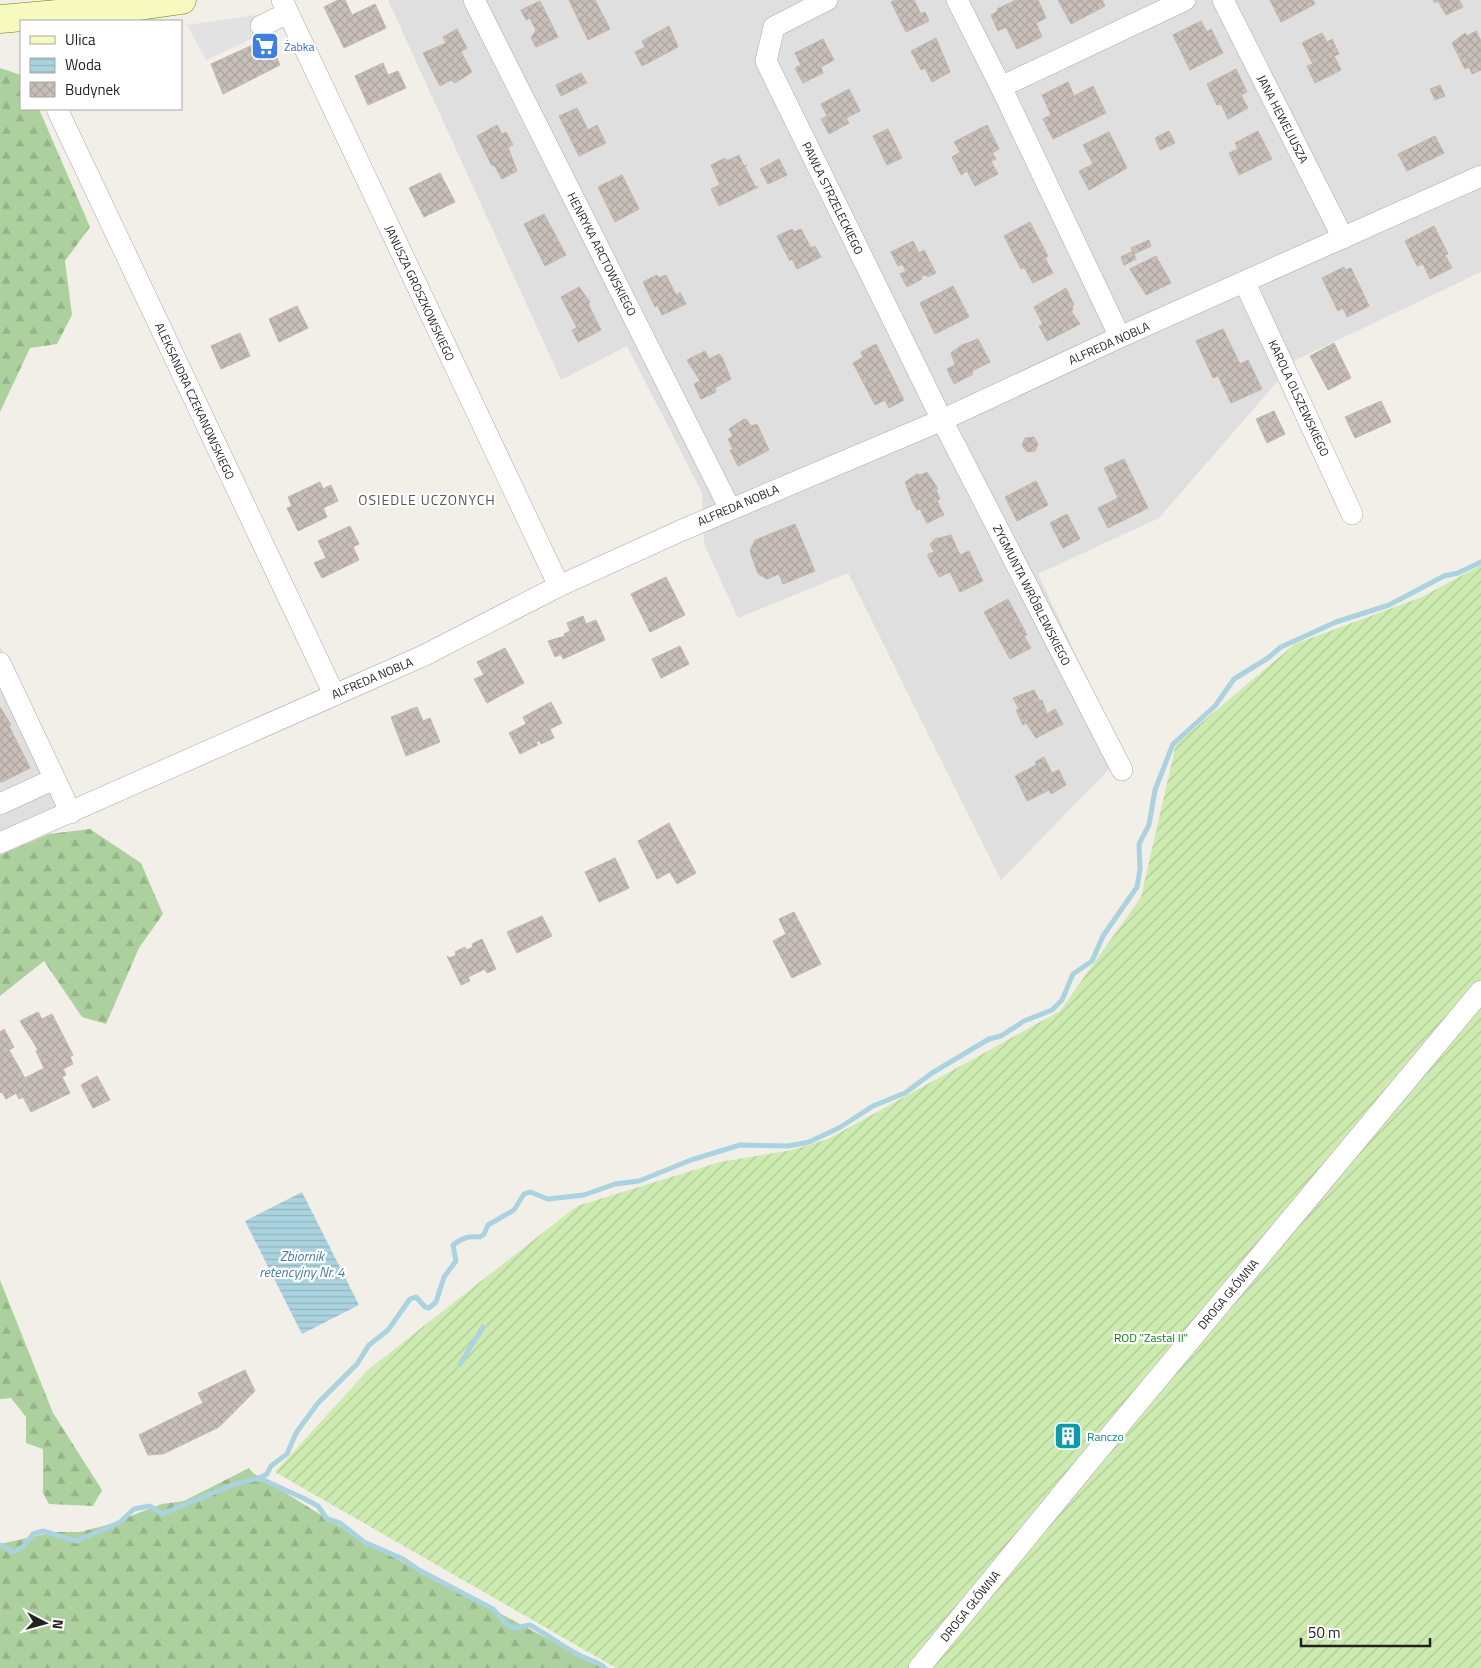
<svg xmlns="http://www.w3.org/2000/svg" width="1481" height="1668" viewBox="0 0 1481 1668" font-family="'Titillium Web',sans-serif">
	<style>
		.residential { fill: #e0dfdf }
		.forest { fill: url(#forest-firs) }
		.garden { fill: url(#garden-furrows) }
		.parking { fill: #e2e2e2 }
		.water { fill: url(#water-rules) }
		.lines { fill: none; stroke-linecap: round; stroke-linejoin: round }
		.stream { stroke: #aad3df; stroke-width: 5 }
		.building { fill: url(#building-cross-hatch); stroke: #c4b6ab }
		.street-casing { stroke: #a9a9a9; stroke-width: 22 }
		.secondary-casing { stroke: #707d05; stroke-width: 29 }
		.street { stroke: #fff; stroke-width: 21 }
		.secondary { stroke: #f7fabf; stroke-width: 28 }
		.labels { text-anchor: middle; dominant-baseline: central; stroke-width: 4.5; stroke-linejoin: round; paint-order: stroke }
		.shop-label { font-size: 12px; fill: #366cbe; stroke: #fff; text-anchor: start }
		.street-label { font-size: 12px; fill: #222; stroke: #fff }
		.park-label { font-size: 12px; fill: #0c8416; stroke: #fff }
		.culture-label { font-size: 12px; fill: #0d838f; stroke: #fff; text-anchor: start }
		.neighbourhood-label { font-size: 14px; letter-spacing: 1px; fill: #555; stroke: #fff }
		.water-label { font-size: 14px; font-style: italic; fill: #4a7aab; stroke: #fff }
	</style>
	<defs>
		<pattern id="forest-firs" width="22" height="20" patternUnits="userSpaceOnUse" patternTransform="scale(1.25)"><rect width="22" height="20" fill="#add19e"/><path d="M5 1l3.5 6h-7zM16 11l3.5 6h-7z" fill="#95b388"/></pattern>
		<pattern id="garden-furrows" width="10" height="10" patternUnits="userSpaceOnUse" patternTransform="scale(1.25)"><rect width="10" height="10" fill="#cdebb0"/><path d="M-1 1l2-2M0 10L10 0M9 11l2-2" fill="none" stroke="#b0c997"/></pattern>
		<pattern id="water-rules" width="6" height="5" patternUnits="userSpaceOnUse" patternTransform="scale(1.25)"><rect width="6" height="5" fill="#aad3df"/><path d="M0 2.5h6" fill="none" stroke="#92b5bf"/></pattern>
		<pattern id="building-cross-hatch" width="8" height="8" patternUnits="userSpaceOnUse" patternTransform="scale(1.25)"><rect width="8" height="8" fill="#c7bfb8"/><path d="M0 0l8 8M0 8l8-8" fill="none" stroke="#aba49e"/></pattern>
	</defs>
	<rect width="100%" height="100%" fill="#f2efe9"/>
	<g class="residential">
		<polygon points="388,0 1481,0 1481,272 1296,360 1159,518 1038,574 1123,755 1001,880 848,573 738,618 704,544 702,493 627,346 561,380"/>
		<polygon points="0,647 74,801 0,832"/>
	</g>
	<g class="forest">
		<polygon points="0,68 21,75 21,109 39,109 90,227 65,261 72,315 57,344 30,348 0,412"/>
		<polygon points="90,829 141,863 163,914 139,948 106,1024 82,1017 44,961 0,996 0,855 49,834"/>
		<polygon points="0,1280 53,1413 102,1490 93,1506 49,1504 43,1493 43,1449 26,1443 26,1417 11,1398 0,1399"/>
		<polygon points="249,1468 253,1473 365,1542 603,1668 0,1668 0,1544 54,1532 80,1532 107,1525 162,1504 184,1501"/>
	</g>
	<polygon class="garden" points="1481,565 1481,1668 616,1668 275,1472 369,1369 577,1206 720,1162 792,1150 828,1139 1060,1011 1141,897 1176,744 1295,644 1422,597"/>
	<polygon class="parking" points="256,15 265,33 206,60 187,25"/>
	<polygon class="water" points="302,1192 359,1305 302,1334 245,1221"/>
	<g class="lines">
		<g class="stream">
			<polyline points="460,1364 483,1327"/>
			<path d="M259,1478L303,1498L318,1506L327,1519L340,1523L364,1542L403,1559L419,1570L493,1609L507,1625L513,1628L530,1625C546,1634 561,1645 577,1654C587,1660 596,1660 605,1668"/>
			<path d="M0,1545L14,1552L23,1547L33,1534L43,1531L76,1541L119,1523L134,1509L150,1506L162,1514L232,1485L259,1478L267,1474L271,1466L287,1454L296,1433L318,1403L357,1364L369,1345L388,1330L410,1299L416,1297L425,1307L429,1308L436,1302L444,1277L456,1261L453,1245C462,1238 468,1236 480,1237L484,1234L488,1225L514,1210L524,1194L530,1192L548,1199L584,1195L615,1184L639,1181L691,1160L740,1145L788,1146L809,1142L839,1128L873,1106L905,1093L932,1073L989,1039L1001,1036L1024,1021L1052,1010L1062,1000L1073,974L1092,961L1103,936L1137,887L1140,869L1139,844L1149,825L1155,790L1173,744L1215,706L1234,679L1268,658L1281,647L1336,622L1389,605L1444,576L1458,573L1481,562"/>
		</g>
	</g>
	<g class="building">
		<polygon points="338,0 345,0 352,15 375,4 386,28 344,48 324,7"/>
		<polygon points="569,0 595,0 610,29 588,40"/>
		<polygon points="896,0 914,0 921,14 925,12 929,21 906,32 891,2"/>
		<polygon points="1016,0 1038,0 1046,18 1036,23 1042,37 1017,49 1006,27 998,31 991,15 998,11 997,9"/>
		<polygon points="1058,0 1102,0 1105,6 1071,24"/>
		<polygon points="1270,0 1313,0 1315,4 1281,22"/>
		<polygon points="1433,0 1459,0 1463,7 1446,15 1438,1 1435,3"/>
		<polygon points="540,1 558,37 536,47 531,38 536,30 530,18 526,20 521,10"/>
		<polygon points="1201,21 1207,32 1211,29 1223,53 1190,70 1173,35"/>
		<polygon points="669,26 678,47 642,66 635,52 645,47 642,41"/>
		<polygon points="457,29 467,48 461,52 472,72 455,83 451,80 440,86 423,53 446,43 443,37"/>
		<polygon points="1476,31 1481,41 1481,70 1472,74 1469,67 1465,69 1452,43 1465,33 1467,36"/>
		<polygon points="1322,33 1327,42 1332,39 1339,54 1334,56 1341,70 1315,83 1307,66 1313,64 1302,43"/>
		<polygon points="268,38 280,65 223,94 211,64"/>
		<polygon points="936,38 950,72 932,82 925,68 921,70 911,51"/>
		<polygon points="823,39 834,60 821,67 823,73 803,83 795,68 801,65 795,53"/>
		<polygon points="383,63 388,75 398,71 406,88 368,105 355,76"/>
		<polygon points="1236,69 1247,92 1241,95 1248,108 1228,119 1221,104 1217,105 1207,84"/>
		<polygon points="581,73 587,83 561,96 556,85"/>
		<polygon points="1068,82 1074,96 1093,86 1106,113 1053,139 1043,119 1051,115 1042,95"/>
		<polygon points="1440,85 1445,96 1435,100 1430,89"/>
		<polygon points="849,89 860,111 846,118 849,123 829,134 821,119 827,116 821,104"/>
		<polygon points="577,108 588,130 597,125 606,143 579,156 559,116"/>
		<polygon points="497,125 502,134 506,132 513,145 508,147 517,171 502,179 494,165 492,166 477,136"/>
		<polygon points="987,125 999,149 992,153 996,159 991,161 998,174 975,186 967,171 961,175 952,157 960,152 954,142"/>
		<polygon points="888,129 902,158 887,165 873,136"/>
		<polygon points="1169,131 1175,143 1160,150 1155,138"/>
		<polygon points="1258,131 1272,159 1239,175 1229,153 1238,149 1235,143"/>
		<polygon points="1109,132 1127,168 1089,190 1079,171 1093,164 1083,145"/>
		<polygon points="1435,136 1444,153 1407,171 1398,154"/>
		<polygon points="739,155 744,166 747,165 745,167 755,186 758,187 719,206 711,189 720,185 711,165 725,158 727,161"/>
		<polygon points="779,159 787,175 768,184 760,169"/>
		<polygon points="440,173 455,202 424,217 409,188"/>
		<polygon points="622,175 639,209 615,222 598,187"/>
		<polygon points="544,214 566,255 545,266 524,224"/>
		<polygon points="1030,222 1048,256 1045,258 1053,273 1033,283 1024,267 1021,269 1004,236"/>
		<polygon points="1434,226 1448,254 1445,255 1452,268 1430,279 1423,264 1417,266 1405,241"/>
		<polygon points="792,229 794,232 801,229 811,248 815,246 821,257 797,269 792,259 790,261 777,236"/>
		<polygon points="1149,240 1151,246 1134,254 1131,248"/>
		<polygon points="913,241 919,253 924,250 936,273 927,277 925,275 921,277 922,279 907,287 900,274 906,271 902,264 898,266 891,252"/>
		<polygon points="1133,251 1136,259 1124,265 1121,257"/>
		<polygon points="1156,256 1171,283 1146,295 1130,269"/>
		<polygon points="1344,267 1345,270 1351,268 1369,306 1347,317 1343,308 1338,311 1322,278"/>
		<polygon points="657,275 659,278 666,275 676,295 680,292 686,304 662,315 657,305 655,307 643,282"/>
		<polygon points="953,286 969,317 935,334 920,303"/>
		<polygon points="579,287 590,302 588,304 601,330 578,342 572,330 577,328 561,297"/>
		<polygon points="1066,288 1074,305 1072,306 1073,310 1071,311 1080,324 1047,341 1039,326 1043,325 1034,307"/>
		<polygon points="297,306 308,328 279,342 269,319"/>
		<polygon points="1223,329 1240,364 1248,360 1262,389 1231,403 1218,376 1213,378 1196,341"/>
		<polygon points="240,333 250,356 221,369 211,346"/>
		<polygon points="978,339 990,362 972,371 973,374 954,384 947,369 955,365 951,353 962,345"/>
		<polygon points="1334,343 1351,378 1328,390 1310,356"/>
		<polygon points="876,344 904,400 889,408 885,400 875,405 853,363 863,357 861,352"/>
		<polygon points="705,351 709,359 719,354 722,357 731,379 715,388 716,392 701,399 694,384 700,381 687,360"/>
		<polygon points="1381,401 1391,422 1355,438 1345,417"/>
		<polygon points="1274,411 1285,434 1267,443 1256,419"/>
		<polygon points="744,419 747,420 751,426 757,424 769,450 738,466 730,450 733,449 728,439 733,436 729,429"/>
		<polygon points="1034,437 1038,444 1035,451 1027,452 1022,445 1025,438"/>
		<polygon points="1124,459 1148,508 1108,528 1098,508 1118,498 1104,468"/>
		<polygon points="927,472 938,489 936,490 940,499 937,501 944,515 927,523 920,509 917,510 912,501 905,482 917,474 921,475"/>
		<polygon points="1036,481 1048,505 1017,521 1005,497"/>
		<polygon points="320,482 323,489 331,485 338,501 323,508 327,517 298,531 287,508 292,506 288,497"/>
		<polygon points="1067,514 1080,539 1063,548 1050,523"/>
		<polygon points="795,524 815,571 783,584 779,574 767,579 758,574 750,551 755,540"/>
		<polygon points="350,526 359,544 353,547 359,560 322,578 314,563 326,558 318,541"/>
		<polygon points="951,535 960,555 969,551 983,581 960,592 950,572 939,577 928,557 928,554 934,552 930,544 935,539"/>
		<polygon points="666,577 685,615 650,632 631,594"/>
		<polygon points="1008,599 1027,635 1024,636 1031,648 1010,659 984,612"/>
		<polygon points="583,616 586,624 596,620 605,640 563,659 561,654 555,657 548,641 565,636 564,634 570,631 567,623"/>
		<polygon points="680,646 689,664 661,678 652,659"/>
		<polygon points="505,648 524,683 487,703 474,679 484,675 477,662"/>
		<polygon points="1034,690 1040,701 1042,700 1047,714 1055,709 1063,724 1036,738 1026,723 1023,725 1016,710 1019,709 1013,698"/>
		<polygon points="551,702 562,723 550,729 554,738 541,744 540,741 536,742 538,745 520,754 509,733 526,724 523,717"/>
		<polygon points="0,707 11,725 9,726 30,768 2,782 0,781"/>
		<polygon points="417,707 423,721 430,718 440,742 406,756 391,717"/>
		<polygon points="1044,757 1052,773 1059,770 1066,785 1051,794 1049,790 1027,801 1015,776 1036,765 1035,762"/>
		<polygon points="669,823 696,873 677,884 670,872 657,879 638,841"/>
		<polygon points="615,858 629,888 599,902 585,872"/>
		<polygon points="794,912 821,964 792,978 773,941 786,934 779,919"/>
		<polygon points="542,916 552,936 517,953 507,932"/>
		<polygon points="482,939 496,969 487,973 485,969 468,977 470,981 461,985 447,956 450,958 456,955 455,952 465,947 467,950 473,947 472,944"/>
		<polygon points="38,1012 42,1019 52,1014 73,1055 70,1057 73,1064 63,1069 66,1075 62,1077 70,1093 31,1112 23,1097 19,1099 16,1093 6,1099 2,1092 0,1093 0,1032 4,1029 14,1047 9,1050 25,1078 44,1068 36,1051 38,1050 20,1021"/>
		<polygon points="97,1076 110,1100 93,1108 81,1085"/>
		<polygon points="245,1370 255,1391 219,1427 163,1454 148,1455 139,1435 203,1403 198,1393"/>
		<polygon points="1066,1425 1079,1436 1069,1448 1056,1436"/>
	</g>
	<g class="lines">
		<g class="street-casing">
			<g id="street">
				<polyline points="282,0 559,586"/>
				<polyline points="474,0 730,509"/>
				<polyline points="827,0 774,27 766,61 942,420 1122,770"/>
				<polyline points="957,0 1001,87 1120,337"/>
				<polyline points="1223,0 1343,238"/>
				<polyline points="261,26 288,13"/>
				<polyline points="1001,87 1185,0"/>
				<polyline points="57,109 334,694"/>
				<polyline points="1245,283 1352,514"/>
				<polyline points="0,663 71,813"/>
				<polyline points="0,804 54,779"/>
				<polyline points="0,843 425,655 559,586 680,531 942,420 1120,337 1481,176"/>
				<polyline points="919,1668 1096,1453 1481,991"/>
			</g>
		</g>
		<g class="secondary-casing">
			<polyline id="secondary" points="0,19 125,8 182,0"/>
		</g>
		<use href="#street" class="street"/>
		<use href="#secondary" class="secondary"/>
	</g>
	<defs>
		<g id="supermarket-square" transform="scale(1.4375)"><rect x="-9" y="-9" width="18" height="18" rx="4" fill="#3f7fe0" stroke="#fff"/><path d="M-6-5.5h2.5l.6 2H6L4.5 2H-2.5L-4.4-4H-6ZM-1.5 3.2a1.3 1.3 0 1 0 .1 0ZM3 3.2a1.3 1.3 0 1 0 .1 0Z" fill="#fff"/></g>
		<g id="building-square" transform="scale(1.4375)"><rect x="-9" y="-9" width="18" height="18" rx="4" fill="#0f9aa8" stroke="#fff"/><path d="M-4-6H4V6H1V3H-1V6H-4ZM-2.5-4.3h1.7v1.8h-1.7ZM.8-4.3h1.7v1.8H.8ZM-2.5-1h1.7V.8h-1.7ZM.8-1h1.7V.8H.8Z" fill="#fff"/></g>
	</defs>
	<g fill-rule="evenodd">
		<use href="#supermarket-square" x="265" y="46"/>
		<use href="#building-square" x="1068" y="1436"/>
	</g>
	<g class="labels">
		<g class="shop-label">
			<text x="284" y="46">Żabka</text>
		</g>
		<g class="street-label">
			<text transform="translate(1283 119) rotate(63)">JANA HEWELIUSZA</text>
			<text transform="translate(833 198) rotate(64)">PAWŁA STRZELECKIEGO</text>
			<text transform="translate(602 254) rotate(63)">HENRYKA ARCTOWSKIEGO</text>
			<text transform="translate(420 293) rotate(65)">JANUSZA GROSZKOWSKIEGO</text>
			<text transform="translate(1109 343) rotate(-24)">ALFREDA NOBLA</text>
			<text transform="translate(1299 398) rotate(65)">KAROLA OLSZEWSKIEGO</text>
			<text transform="translate(195 401) rotate(65)">ALEKSANDRA CZEKANOWSKIEGO</text>
			<text transform="translate(738 505) rotate(-23)">ALFREDA NOBLA</text>
			<text transform="translate(1032 595) rotate(63)">ZYGMUNTA WRÓBLEWSKIEGO</text>
			<text transform="translate(372 678) rotate(-23)">ALFREDA NOBLA</text>
			<text transform="translate(1228 1294) rotate(-50)">DROGA GŁÓWNA</text>
			<text transform="translate(970 1606) rotate(-51)">DROGA GŁÓWNA</text>
		</g>
		<g class="park-label">
			<text x="1151" y="1337">ROD "Zastal II"</text>
		</g>
		<g class="culture-label">
			<text x="1087" y="1436">Ranczo</text>
		</g>
		<g class="neighbourhood-label">
			<text x="427" y="499">OSIEDLE UCZONYCH</text>
		</g>
		<g class="water-label">
			<text x="302" y="1255">Zbiornik<tspan x="302" dy="16">retencyjny Nr. 4</tspan></text>
		</g>
	</g>
	<rect x="20" y="20" width="162" height="90" fill="#ffffff" stroke="#a7a7a7"/>
	<rect x="30" y="36" width="25" height="8" fill="#f7fabf" stroke="#a7a7a7"/>
	<text x="65" y="45" font-size="15" fill="#222222">Ulica</text>
	<rect x="30" y="58" width="25" height="15" fill="url(#water-rules)" stroke="#a7a7a7"/>
	<text x="65" y="70" font-size="15" fill="#222222">Woda</text>
	<rect x="30" y="82" width="25" height="15" fill="url(#building-cross-hatch)" stroke="#a7a7a7"/>
	<text x="65" y="95" font-size="15" fill="#222222">Budynek</text>
	<g transform="translate(45 1623) rotate(96)" stroke="#ffffff" stroke-width="4" paint-order="stroke">
	<path d="M0-4L9 19L0 12L-9 19Z" fill="#222222"/>
	<text y="-8" font-size="14" font-weight="bold" text-anchor="middle" fill="#222222">N</text>
	</g>
	<path d="M1301 1638v8h129v-8" fill="none" stroke="#222222" stroke-width="2.5"/>
	<text x="1308" y="1638" font-size="15" fill="#222222" stroke="#ffffff" stroke-width="4" paint-order="stroke">50 m</text>
</svg>
